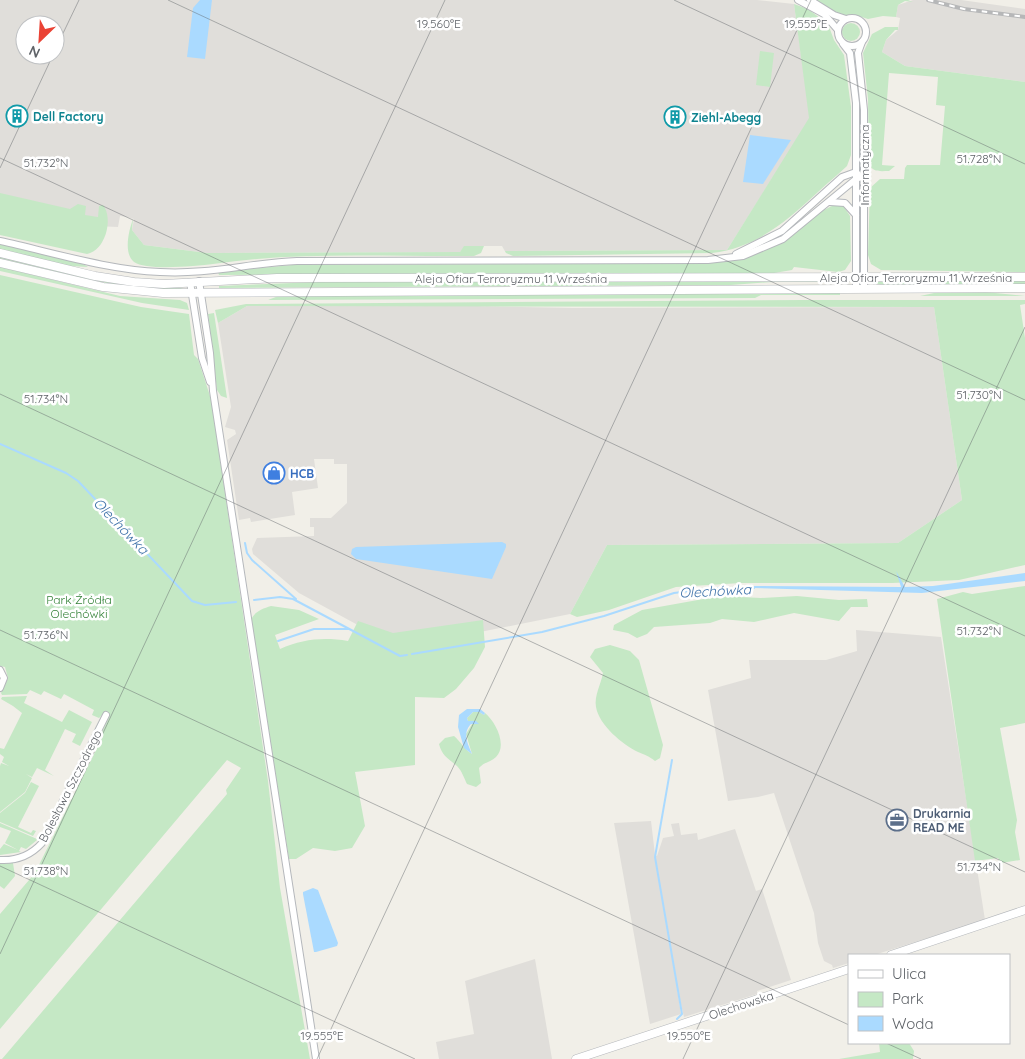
<svg xmlns="http://www.w3.org/2000/svg" width="1025" height="1059" viewBox="0 0 1025 1059" font-family="Quicksand,sans-serif">
	<style>
		.industrial { fill: #e0deda; fill-rule: evenodd }
		.green { fill: #c5e8c5 }
		.water { fill: #aadaff }
		.lines { fill: none; stroke-linecap: round; stroke-linejoin: round }
		.stream { stroke: #aadaff; stroke-width: 2 }
		.minor-casing { stroke: #b5b8bc; stroke-width: 8 }
		.tertiary-casing { stroke: #b5b8bc; stroke-width: 9 }
		.minor { stroke: #fff; stroke-width: 6 }
		.tertiary { stroke: #fff; stroke-width: 8 }
		.rail-casing { stroke: #b6b7b8; stroke-width: 4 }
		.rail { stroke: #fff; stroke-width: 2; stroke-dasharray: 5.5; stroke-linecap: butt }
		.ticks { fill: none; stroke: #5f6368; stroke-width: 1; stroke-opacity: 0.45 }
		.labels { text-anchor: middle; dominant-baseline: central; stroke-width: 5; stroke-linejoin: round; paint-order: stroke }
		.culture-label { font-size: 12px; font-weight: bold; fill: #0d838f; stroke: #fff; text-anchor: start }
		.street-label { font-size: 12px; fill: #5f6368; stroke: #fff }
		.shop-label { font-size: 12px; font-weight: bold; fill: #366cbe; stroke: #fff; text-anchor: start }
		.park-label { font-size: 12px; fill: #348238; stroke: #fff }
		.service-label { font-size: 12px; font-weight: bold; fill: #4e5e75; stroke: #fff; text-anchor: start }
		.water-label { font-size: 14px; font-style: italic; fill: #4174aa; stroke: #fff }
		.ticks-label { font-size: 12px; text-anchor: middle; fill: #5f6368; stroke: #fff; stroke-width: 5; stroke-linejoin: round; paint-order: stroke }
	</style>
	<rect width="100%" height="100%" fill="#f1efe8"/>
	<g class="industrial">
		<path d="M0,0H757L794,4L810,118L727,250L505,251L502,246H465L460,252L207,253L144,245L132,230L134,219L127,217L120,216L118,227L0,222ZM25,25H55V55H25Z"/>
		<polygon points="913,0 961,0 1025,9 1025,82 905,66 882,52 886,40 898,30 900,18 896,17 898,5"/>
		<polygon points="432,305 572,308 934,307 962,500 898,543 607,545 570,614 400,648 299,593 253,554 252,549 257,538 314,536 314,527 310,527 310,518 331,518 347,503 347,464 334,464 334,459 314,459 318,488 292,492 295,515 251,522 250,518 239,520 227,440 236,434 235,430 225,427 231,407 218,323 247,306"/>
		<polygon points="856,630 941,637 985,920 874,955 849,955 849,963 833,968 832,965 824,961 818,943 814,913 774,793 758,797 728,801 708,690 751,678 749,660 826,660 857,651"/>
		<polygon points="651,821 655,855 657,856 663,838 674,836 671,824 679,823 681,835 697,833 698,840 735,829 756,891 762,889 791,980 757,991 757,994 684,1017 677,988 681,1014 650,1024 614,823"/>
		<polygon points="535,959 552,1059 439,1059 436,1042 474,1034 465,981"/>
	</g>
	<g class="green">
		<polygon points="816,0 908,0 913,2 905,1 898,5 896,17 883,16 868,19 855,15 844,16 837,14"/>
		<path d="M794,4L808,9L828,24L834,40L844,55L851,107V155L847,166C838,175 827,183 818,192C785,222 758,247 712,253L513,256L506,253L502,246L505,251L727,250L809,118Z"/>
		<circle cx="851" cy="32" r="9"/>
		<path d="M885,27H898V30H895L886,40L882,52L905,66L1025,82V272L881,270L871,264L868,255L870,188L880,179H904L905,168L907,165H940L945,106L936,105L938,77L889,73L882,165L895,166L889,171C881,171 872,173 869,163L868,99L863,53L872,34Z"/>
		<polygon points="760,51 774,53 770,87 756,85"/>
		<path d="M0,193L70,209L78,204L86,206L85,215L98,217L99,206L103,205C114,219 105,251 87,254L0,235Z"/>
		<path d="M842,204L850,216L851,261L845,270L838,272L794,267L792,270L774,273L219,275L218,272L292,265L713,263C739,260 767,252 790,237C807,227 821,205 842,204Z"/>
		<path d="M133,219L132,230L144,245L207,253L460,252L464,246H484L481,253L474,256C387,257 299,251 213,264C197,266 146,271 134,262C123,253 129,230 133,219Z"/>
		<polygon points="0,244 78,261 88,267 70,266 0,249"/>
		<path d="M0,257L167,287L183,288C159,300 32,266 0,259Z"/>
		<polygon points="0,267 120,296 180,300 187,303 189,310 142,303 0,271"/>
		<polygon points="0,275 141,307 189,314 194,355 198,359 211,399 268,781 280,888 310,1059 2,1059 227,794 226,790 241,768 227,760 0,1029 0,914 35,873 100,742 98,741 109,717 104,713 99,718 92,715 94,710 64,694 61,699 44,691 41,695 30,690 27,694 2,695 1,693 8,678 5,667 0,666"/>
		<polygon points="1025,280 1025,285 883,285 869,282"/>
		<polygon points="840,281 840,282 772,282 731,285 219,288 219,286 318,282"/>
		<polygon points="985,292 1025,296 920,296 934,293"/>
		<polygon points="840,293 840,295 761,295 755,298 268,300 281,295"/>
		<polygon points="804,300 1025,300 1025,304 1020,305 1025,338 1025,565 959,580 892,583 741,583 676,587 609,610 577,617 570,614 607,545 898,543 962,500 934,307 247,306 218,323 215,310 246,304"/>
		<polygon points="214,313 227,398 221,396 217,390 208,314"/>
		<polygon points="1025,586 1025,723 1000,728 1017,820 1015,832 1020,860 1001,863 998,858 975,861 937,599 963,592 972,594"/>
		<polygon points="720,596 761,598 797,596 839,600 867,599 868,607 851,607 839,621 794,613 754,622 722,619 710,623 654,627 647,634 637,638 628,633 613,630 614,625 642,610"/>
		<path d="M271,606L299,610L319,619L275,635L280,649C303,639 323,637 348,641L358,621L393,633L483,620L485,647L474,668L456,689L444,698L415,697V765L355,772L365,826L352,848L335,851L313,848L296,859H289L251,620C255,611 262,609 271,606Z"/>
		<path d="M610,645L630,651L639,660L663,745L660,758L655,761C649,756 645,755 638,752C623,745 599,725 596,707C594,696 601,684 603,673L590,657L595,649Z"/>
		<polygon points="27,696 24,703 62,722 69,710 92,722 80,746 72,742 76,734 65,729 45,770 54,776 37,768 32,777 26,774 32,778 25,792 0,812 0,766 1,763 9,766 2,762 4,757 0,754 0,748 4,749 22,713 13,706 1,699 2,697"/>
		<path d="M473,712H479L484,715L485,713C495,721 508,745 496,757C491,762 484,762 479,768L481,783L476,787L467,784C464,778 462,771 457,766C448,758 442,756 439,744L445,738L454,736C461,742 464,749 472,754L466,734L472,724H478L468,721L467,718Z"/>
		<polygon points="31,782 39,786 18,827 31,833 33,830 36,831 33,836 0,822 0,813 25,793"/>
		<polygon points="0,823 37,839 37,840 26,849 21,847 19,851 21,852 0,855 0,849 4,844 18,850 5,843 11,831 0,827"/>
		<polygon points="13,863 15,876 4,889 0,886 0,864"/>
		<polygon points="879,1043 909,1043 914,1051 913,1059 839,1059 880,1052"/>
	</g>
	<g class="water">
		<polygon points="200,0 212,0 205,59 187,57 193,8"/>
		<polygon points="750,135 791,140 763,184 743,182"/>
		<polygon points="502,542 506,544 506,547 492,579 356,559 351,554 352,549 356,547"/>
		<polygon points="896,571 905,587 933,586 1025,573 1025,581 922,593 752,588 752,586 901,587"/>
		<path d="M467,709H480L485,713L484,715L479,712H473L467,718L468,721H476L479,724H471C462,733 468,744 472,754L464,748L458,727L459,715Z"/>
		<polygon points="313,888 318,890 338,943 337,946 316,952 314,952 303,894 303,892"/>
	</g>
	<g class="lines">
		<g class="stream">
			<polyline points="0,444 66,473 78,481 192,601 205,605 236,602"/>
			<polyline points="245,543 247,553 252,560 296,599"/>
			<polyline points="254,600 280,597 293,599 400,656 407,655"/>
			<polyline points="278,641 314,629 349,629"/>
			<polyline points="412,654 542,632 604,616 674,593 713,588 754,588"/>
			<polyline points="672,760 655,857 682,1014 677,1019"/>
		</g>
		<g class="minor-casing">
			<g id="minor">
				<polyline points="798,0 824,14 838,30"/>
				<polyline points="810,0 834,15 846,19"/>
				<circle cx="852" cy="32" r="14"/>
				<polyline points="862,42 858,53 864,110 864,289"/>
				<polyline points="843,44 850,53 856,103 856,289"/>
				<polyline points="830,202 845,203 856,215"/>
				<path d="M0,241C51,252 108,270 160,272C206,275 251,263 297,261L708,260L743,256L783,239L856,179L864,176"/>
				<polyline points="736,254 782,231 842,177 853,173 858,174"/>
				<polyline points="199,281 210,353 213,391 316,1059"/>
				<polyline points="190,282 202,358 210,382"/>
				<polyline points="0,670 4,678 0,688"/>
				<path d="M0,860C17,861 31,855 42,843L106,715"/>
			</g>
		</g>
		<g class="tertiary-casing">
			<g id="tertiary">
				<polyline points="0,253 95,276 134,282 164,284 277,278 1025,277"/>
				<polyline points="0,263 103,287 163,293 1025,288"/>
				<polyline points="891,955 1025,910"/>
				<polyline points="576,1059 849,969"/>
			</g>
		</g>
		<use href="#minor" class="minor"/>
		<use href="#tertiary" class="tertiary"/>
		<g class="rail-casing">
			<polyline id="rail" points="928,0 964,9 1025,17"/>
		</g>
		<use href="#rail" class="rail"/>
	</g>
	<path class="ticks" d="M168,0L1025,400M674,0L1025,164M55,50L79,0M0,158L1025,636M0,168L53,55M0,394L1025,872M0,630L849,1025M0,866L415,1059M0,954L445,0M886,1043L921,1059M317,1059L811,0M683,1059L1025,327"/>
	<defs>
		<g id="building-ring" transform="scale(1.125)"><circle r="9.5" fill="#fff" stroke="#0f9aa8" stroke-width="1.5"/><path d="M-4-6H4V6H1V3H-1V6H-4ZM-2.5-4.3h1.7v1.8h-1.7ZM.8-4.3h1.7v1.8H.8ZM-2.5-1h1.7V.8h-1.7ZM.8-1h1.7V.8H.8Z" fill="#0f9aa8"/></g>
		<g id="shop-ring" transform="scale(1.125)"><circle r="9.5" fill="#fff" stroke="#3f7fe0" stroke-width="1.5"/><path d="M-5-2.5h2.3a2.7 3.5 0 0 1 5.4 0H5L5.5 6h-11ZM-1.5-2.5h3a1.5 2.3 0 0 0-3 0Z" fill="#3f7fe0"/></g>
		<g id="office-ring" transform="scale(1.125)"><circle r="9.5" fill="#fff" stroke="#5c6f8a" stroke-width="1.5"/><path d="M-6-3h4V-5.5h4V-3h4V5H-6ZM-1-4.5V-3h2v-1.5ZM-6 0V1H6V0Z" fill="#5c6f8a"/></g>
	</defs>
	<g fill-rule="evenodd">
		<use href="#building-ring" x="17" y="116"/>
		<use href="#building-ring" x="675" y="117"/>
		<use href="#shop-ring" x="274" y="473"/>
		<use href="#office-ring" x="897" y="820"/>
	</g>
	<g class="labels">
		<g class="culture-label">
			<text x="33" y="116">Dell Factory</text>
			<text x="691" y="117">Ziehl-Abegg</text>
		</g>
		<g class="street-label">
			<text transform="translate(864 165) rotate(-90)">Informatyczna</text>
			<text x="916" y="277">Aleja Ofiar Terroryzmu 11 Września</text>
			<text x="511" y="278">Aleja Ofiar Terroryzmu 11 Września</text>
			<text transform="translate(70 786) rotate(-63)">Bolesława Szczodrego</text>
			<text transform="translate(741 1005) rotate(-18)">Olechowska</text>
		</g>
		<g class="shop-label">
			<text x="290" y="473">HCB</text>
		</g>
		<g class="park-label">
			<text x="79" y="599">Park Źródła<tspan x="79" dy="14">Olechówki</tspan></text>
		</g>
		<g class="service-label">
			<text x="913" y="813">Drukarnia<tspan x="913" dy="14">READ ME</tspan></text>
		</g>
		<g class="water-label">
			<text transform="translate(121 526) rotate(46)">Olechówka</text>
			<text transform="translate(715 591) rotate(-3)">Olechówka</text>
		</g>
	</g>
	<g class="ticks-label">
		<text x="439" y="28">19.560°E</text>
		<text x="806" y="28">19.555°E</text>
		<text x="979" y="163">51.728°N</text>
		<text x="46" y="167">51.732°N</text>
		<text x="979" y="399">51.730°N</text>
		<text x="46" y="403">51.734°N</text>
		<text x="979" y="635">51.732°N</text>
		<text x="46" y="639">51.736°N</text>
		<text x="979" y="871">51.734°N</text>
		<text x="46" y="875">51.738°N</text>
		<text x="322" y="1040">19.555°E</text>
		<text x="689" y="1040">19.550°E</text>
	</g>
	<rect x="848" y="954" width="162" height="90" fill="#ffffff" stroke="#bfc1c3"/>
	<rect x="858" y="970" width="25" height="8" fill="#ffffff" stroke="#bfc1c3"/>
	<text x="892" y="979" font-size="15" fill="#5f6368">Ulica</text>
	<rect x="858" y="992" width="25" height="15" fill="#c5e8c5" stroke="#bfc1c3"/>
	<text x="892" y="1004" font-size="15" fill="#5f6368">Park</text>
	<rect x="858" y="1016" width="25" height="15" fill="#aadaff" stroke="#bfc1c3"/>
	<text x="892" y="1029" font-size="15" fill="#5f6368">Woda</text>
	<g transform="translate(40 40) rotate(205)"><circle r="24" fill="#ffffff" stroke="#bfc1c3"/>
	<path d="M0-4L9 19L0 12L-9 19Z" fill="#ea4335"/>
	<text y="-8" font-size="14" font-weight="bold" text-anchor="middle" fill="#5f6368">N</text>
	</g>
</svg>
